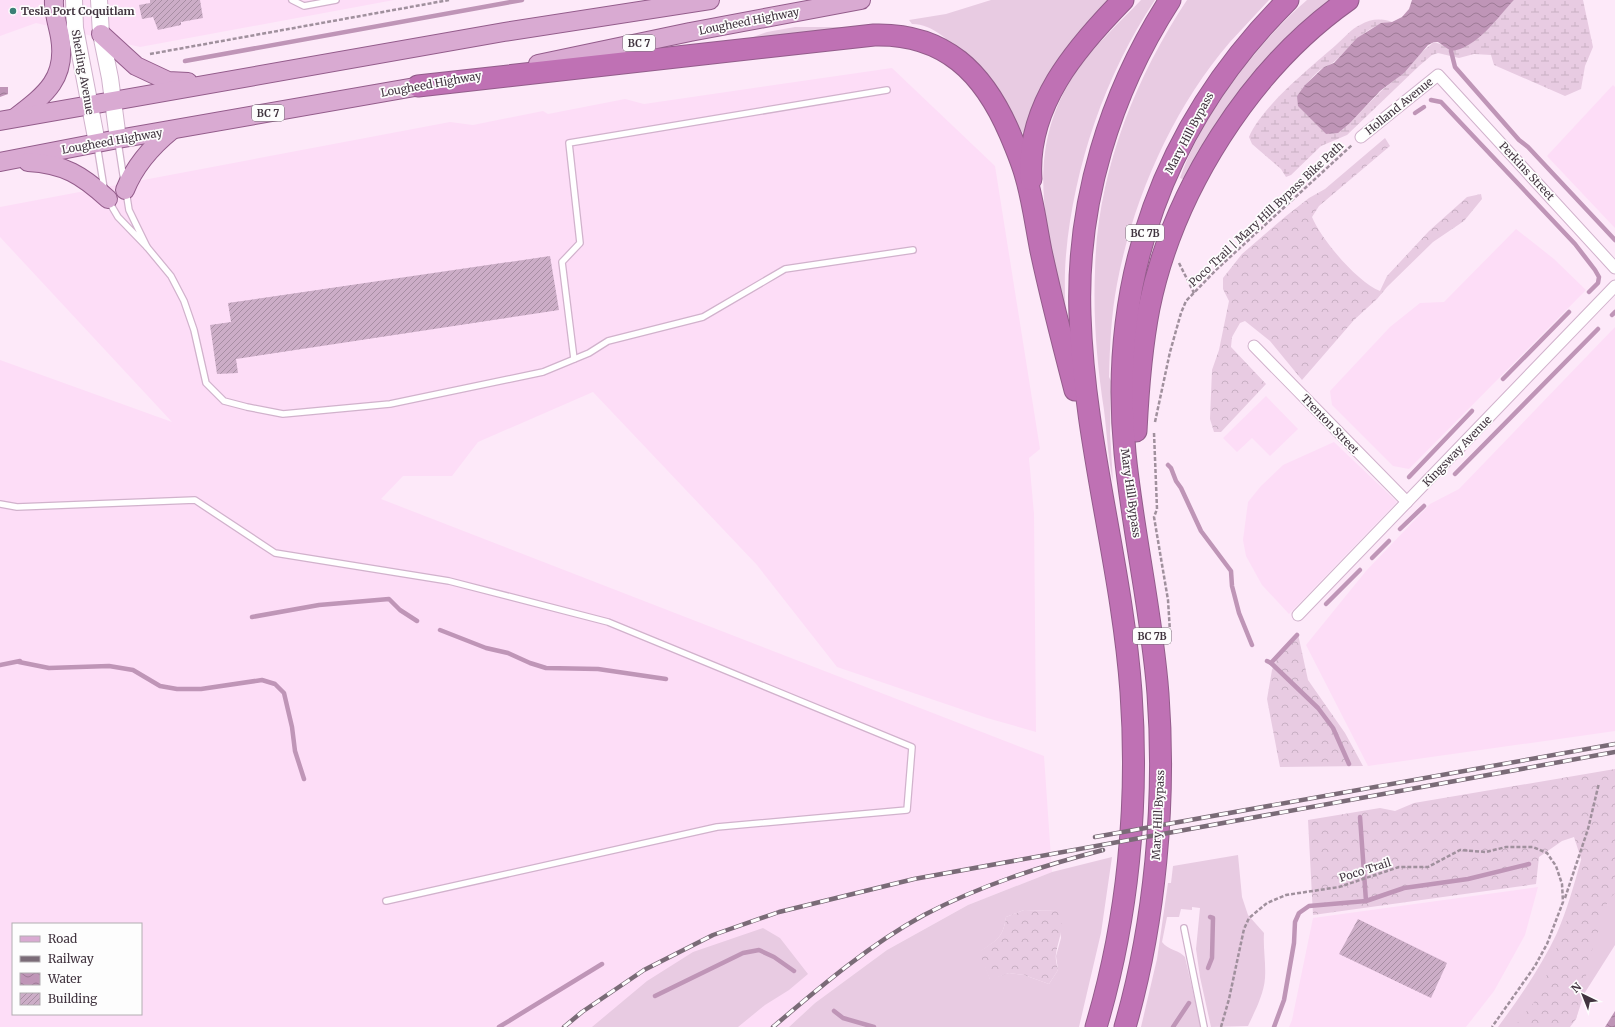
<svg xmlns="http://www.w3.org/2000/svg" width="1615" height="1027" viewBox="0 0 1615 1027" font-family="Merriweather,serif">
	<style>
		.built { fill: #fdddf7; fill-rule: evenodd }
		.grass { fill: #e8cbe2; fill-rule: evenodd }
		.forest { fill: url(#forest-crowns) }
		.wetland { fill: url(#wetland-marsh) }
		.water { fill: url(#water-waves) }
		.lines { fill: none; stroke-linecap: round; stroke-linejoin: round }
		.stream { stroke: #bf95b7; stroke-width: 4.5 }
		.building { fill: url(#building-hatch) }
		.lane-casing { stroke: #d1b2cc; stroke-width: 8 }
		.street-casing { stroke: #d1b2cc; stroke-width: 13 }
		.secondary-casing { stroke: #d1b2cc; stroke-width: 18 }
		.primary-casing { stroke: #935c8b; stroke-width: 20 }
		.highway-casing { stroke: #935c8b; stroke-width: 23 }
		.path { stroke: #a0909d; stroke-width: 2.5; stroke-dasharray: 4 2; stroke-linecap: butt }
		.lane { stroke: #fff; stroke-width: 5.5 }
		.street { stroke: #fff; stroke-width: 11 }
		.secondary { stroke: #fff; stroke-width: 16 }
		.primary { stroke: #d9aad2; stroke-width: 18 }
		.highway { stroke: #bf71b4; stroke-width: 21 }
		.rail-casing { stroke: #7a6b77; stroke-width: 4.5 }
		.rail { stroke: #fdfdfd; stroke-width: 3; stroke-dasharray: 9; stroke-linecap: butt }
		.poi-dot { fill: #3b8076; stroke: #fdfdfd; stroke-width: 1.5 }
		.labels { text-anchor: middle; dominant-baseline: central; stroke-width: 3.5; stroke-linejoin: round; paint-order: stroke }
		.shield { fill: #fdfdfd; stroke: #797078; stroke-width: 1 }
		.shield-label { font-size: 10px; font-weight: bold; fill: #41343f }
		.poi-label { font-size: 11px; font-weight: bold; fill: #41343f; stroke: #fdfdfd; text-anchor: start }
		.street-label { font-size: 11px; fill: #41343f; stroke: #fdfdfd }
	</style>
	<defs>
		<pattern id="forest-crowns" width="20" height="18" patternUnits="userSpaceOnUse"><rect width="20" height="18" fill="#e8cbe2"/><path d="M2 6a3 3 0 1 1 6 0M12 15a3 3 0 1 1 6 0" fill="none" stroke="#c8afc3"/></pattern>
		<pattern id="wetland-marsh" width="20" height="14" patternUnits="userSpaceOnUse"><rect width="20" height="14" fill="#e8cbe2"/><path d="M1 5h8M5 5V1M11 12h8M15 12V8" fill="none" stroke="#c8afc3"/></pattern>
		<pattern id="water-waves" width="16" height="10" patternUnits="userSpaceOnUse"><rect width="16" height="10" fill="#bf95b7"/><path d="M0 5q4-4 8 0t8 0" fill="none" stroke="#9d7a96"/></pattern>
		<pattern id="building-hatch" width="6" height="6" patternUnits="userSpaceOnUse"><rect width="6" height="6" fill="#ccadc7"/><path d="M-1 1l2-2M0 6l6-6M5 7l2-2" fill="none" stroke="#a78ea3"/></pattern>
	</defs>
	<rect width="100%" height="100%" fill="#fde9f9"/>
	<g class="built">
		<polygon points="0,0 394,0 140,47 36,23 0,36"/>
		<path d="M892,68L995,166L1040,449L1029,458L1034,514L1036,732L987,718L837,667L757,565L593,392L478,442L452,476H403L381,499L1044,756L1052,872L968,905L887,950L815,1003L789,1027H0V360L172,422L0,237V207L450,122L473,125L543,111L548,114L625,99L644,104ZM13,924H141V1014H13Z"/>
		<polygon points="1613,85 1615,87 1615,228 1547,156"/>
		<polygon points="1516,229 1554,259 1586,290 1409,469 1393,466 1332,405 1330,391 1390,327 1420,303 1444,302"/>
		<polygon points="1615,327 1615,731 1368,766 1306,645 1366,571 1430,504 1459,489"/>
		<polygon points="1266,396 1298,429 1270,456 1252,438 1237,452 1223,438"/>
		<polygon points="1334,442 1397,502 1289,614 1262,585 1246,556 1243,540 1248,502 1261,486 1283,465"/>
		<polygon points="1538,887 1525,935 1494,991 1466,1027 1289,1027 1292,1020 1313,918"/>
	</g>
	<g class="grass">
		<path d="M991,0H1108C1068,41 1039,77 1024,134C999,104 953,23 912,24L909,20L946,14Z"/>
		<path d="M1141,0H1155C1105,75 1074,166 1066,255C1064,277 1065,298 1066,319C1048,232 1021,154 1076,72C1094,46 1119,23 1141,0Z"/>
		<path d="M1187,0H1269C1256,14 1243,28 1230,42C1173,108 1133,199 1117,284C1111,315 1110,346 1109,377L1111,381L1110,433L1113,482C1108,458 1107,434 1104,410C1097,364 1093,318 1095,271C1097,174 1134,80 1187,0Z"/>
		<path d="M1307,0H1333L1185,180L1180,178C1200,118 1259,41 1307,0Z"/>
		<polygon points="795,27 847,27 748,39 767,32"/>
		<path d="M1615,840V945L1584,994L1576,1019L1570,1027H1498C1520,997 1541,967 1557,933C1567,910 1574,885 1581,860Z"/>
		<path d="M1238,855L1242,897L1248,915L1264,933C1263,948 1266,963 1265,978C1264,994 1255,1011 1248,1026L1211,1027L1200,977L1196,949L1200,908L1192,907V910L1181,909L1179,917H1167L1162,942C1168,950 1179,950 1185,957L1201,1027H1141L1157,959L1168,883H1171L1173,866Z"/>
		<path d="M1112,857L1101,933L1079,1027H789L815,1003L887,950L968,905L1052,872ZM1024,910L1058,911L1061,938L1056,956L1058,970L1049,984L1024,975L1009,973L990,979L980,952C996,940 1003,939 1006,917Z"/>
		<polygon points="763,928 780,938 808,974 789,990 765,1005 738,1027 592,1027 647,981 693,952"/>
	</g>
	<g class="forest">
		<path d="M1385,138L1390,146L1319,206L1312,217C1321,239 1357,282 1380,291L1387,276L1429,231L1467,197L1481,194L1482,199L1464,221L1433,242L1387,287L1377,299L1354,320L1302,380L1270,341L1245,321L1240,323L1232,337L1231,347L1266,384L1221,432H1214L1210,419L1212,370L1219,350L1229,301L1223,289V278L1242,254L1286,216L1309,198L1325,189Z"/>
		<polygon points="1298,634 1308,680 1345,733 1363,766 1280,767 1267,699 1272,670 1282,648"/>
		<polygon points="1615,769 1615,893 1608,900 1592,950 1576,1019 1568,1027 1514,1027 1539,996 1571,909 1583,865 1574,837 1562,841 1539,857 1536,884 1313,915 1308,820 1380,808 1395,811 1414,803"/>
		<path d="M1024,910L1059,911C1066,926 1058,939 1056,954C1055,959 1057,965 1058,970L1049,984L1024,975L1009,973L990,980L979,952C996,940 1003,939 1006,917Z"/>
	</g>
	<path class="wetland" d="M1514,0H1583L1593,47L1585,66L1581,89L1565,96L1494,65L1491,55L1474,54L1459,58L1438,53L1432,55L1419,66L1347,135L1321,146L1291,175L1286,177L1281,169L1252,144L1249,137C1262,106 1311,67 1336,45C1344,38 1351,29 1360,25C1371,19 1380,18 1392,22C1366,24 1353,45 1335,61C1332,64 1328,65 1324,67C1314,74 1304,86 1297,96L1308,115L1326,134L1351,122L1380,92L1403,73L1417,56L1434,42L1446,46L1490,26Z"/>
	<g class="water">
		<path d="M1412,0H1514C1498,17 1476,49 1451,51L1438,42H1434L1428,45L1404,73L1380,91L1351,122L1338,133L1326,134L1298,106L1297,96L1305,85L1324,67L1334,63L1357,38L1381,23L1392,22L1402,17L1409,9Z"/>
		<polygon points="0,87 8,87 8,94 0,97"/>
		<polygon points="1615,1011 1615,1027 1605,1027"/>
	</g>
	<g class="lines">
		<g class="stream">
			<polyline points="1451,51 1455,67 1519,140 1528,147 1615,240"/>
			<polyline points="185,61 522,0"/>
			<polyline points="1431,100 1441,102 1575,244 1595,270 1599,277 1598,283 1589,292"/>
			<polyline points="1415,113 1424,107"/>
			<polyline points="1612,315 1615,312"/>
			<polyline points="1503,379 1569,312"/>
			<polyline points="1168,465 1171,468 1176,481 1181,488 1201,531 1231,571 1232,586 1239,613 1252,645"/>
			<polyline points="1455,474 1598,329"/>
			<polyline points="1409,477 1472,411"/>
			<polyline points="1400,529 1424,506"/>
			<polyline points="1372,558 1389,541"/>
			<polyline points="1326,604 1360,570"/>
			<polyline points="252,617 319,605 389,599 400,610 417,621"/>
			<polyline points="440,630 486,648 508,653 530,663 546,668 598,669 666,679"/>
			<polyline points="1267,661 1271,663 1318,708 1333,728 1349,764"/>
			<polyline points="19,662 49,668 109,666 133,670 160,686 177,689 201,689 262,680 275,684 284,693 292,727 295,751 304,779"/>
			<polyline points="1271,663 1297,635"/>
			<polyline points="0,665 20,661"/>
			<polyline points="1360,817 1366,901"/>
			<polyline points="1208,968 1212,958 1213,918 1210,917"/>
			<polyline points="655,996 743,953 759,950 774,957 794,971"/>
			<polyline points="834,1011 843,1018 874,1027"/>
			<polyline points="499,1027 602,964"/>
			<polyline points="1173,1027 1189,1003"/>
			<polyline points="1274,1027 1284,1000 1294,943 1295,922 1299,913 1309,906 1366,901 1404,888 1468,879 1529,864"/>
		</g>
	</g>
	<g class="building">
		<polygon points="150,0 200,0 203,18 181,22 181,25 158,30 153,17 142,19 139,5 150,3"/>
		<polygon points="550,256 559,310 236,359 238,373 217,374 210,325 231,322 228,303"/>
		<polygon points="1358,919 1447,963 1431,998 1339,954"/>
	</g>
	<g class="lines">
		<g class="lane-casing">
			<g id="lane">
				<polyline points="292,0 304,6 336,0"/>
				<polyline points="118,142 124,181"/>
				<polyline points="97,145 104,188"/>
				<polyline points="108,200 118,217 147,247 129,210 126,191"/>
				<polyline points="147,247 171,276 184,301 194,330 206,383 224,401 247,407 283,414 390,404 543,372 589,353 608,341 703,317 785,269 913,250"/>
				<polyline points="574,359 562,262 580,243 569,143 887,90"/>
				<polyline points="0,504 17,507 195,500 275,553 449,581 608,622 912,747 907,810 717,827 386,901"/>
				<polyline points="1184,928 1204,1027"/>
			</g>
		</g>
		<g class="street-casing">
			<g id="street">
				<polyline points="1361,137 1438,75 1615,268"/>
				<polyline points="1254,346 1407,502"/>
				<polyline points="1298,615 1615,286"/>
			</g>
		</g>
		<g class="secondary-casing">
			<g id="secondary">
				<polyline points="74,0 75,28 97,143"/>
				<polyline points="99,0 101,34 110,78 118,139"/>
			</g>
		</g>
		<g class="primary-casing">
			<g id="primary">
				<polyline points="101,34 136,66 168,81 188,82"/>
				<polyline points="538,64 690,32 861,0"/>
				<path d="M16,117C46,94 67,78 60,37C58,25 53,12 54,0"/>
				<polyline points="0,121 504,32 710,0"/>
				<polyline points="0,162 118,139 432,84"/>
				<path d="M28,162C64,164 82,175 108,199"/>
				<path d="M125,190C135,165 151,147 172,130"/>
			</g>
		</g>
		<g class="highway-casing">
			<g id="highway">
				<path d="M418,86L874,35C945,33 984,73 1010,134C1016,148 1022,162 1026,177C1033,201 1036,226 1041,251C1051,298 1063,344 1075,390"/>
				<path d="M1031,179C1026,106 1075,49 1123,0"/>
				<path d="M1136,431C1138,390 1141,349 1149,308C1173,191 1250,69 1348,0"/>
				<path d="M1096,1027C1128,920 1139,804 1131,692C1122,566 1084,442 1080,315C1076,203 1110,93 1170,0"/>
				<path d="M1125,1027C1155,923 1166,802 1158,694C1152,613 1133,534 1125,453C1108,278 1164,124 1288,0"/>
			</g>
		</g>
		<g class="path">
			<polyline points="150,54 449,0"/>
			<polyline points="1179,263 1194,293"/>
			<polyline points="1155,422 1170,352 1181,313 1186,301 1217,269 1352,145"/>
			<polyline points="1154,433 1157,509 1154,517 1168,600 1170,632"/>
			<polyline points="1565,898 1588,829 1599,783"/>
			<polyline points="1221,1027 1229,999 1244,929 1249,918 1267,903 1286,895 1339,887 1399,867 1428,867 1460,850 1486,852 1506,847 1533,847 1547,853 1556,866 1562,884 1563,902 1547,944 1535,966 1492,1027"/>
		</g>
		<use href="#lane" class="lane"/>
		<use href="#street" class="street"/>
		<use href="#secondary" class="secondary"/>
		<use href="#primary" class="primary"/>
		<use href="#highway" class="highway"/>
		<g class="rail-casing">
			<g id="rail">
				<polyline points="1095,837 1615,744"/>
				<polyline points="564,1027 582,1012 644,970 713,935 779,912 914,879 1615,752"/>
				<path d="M773,1027C820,987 869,945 924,915C981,885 1042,866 1103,850"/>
			</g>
		</g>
		<use href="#rail" class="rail"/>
	</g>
	<circle class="poi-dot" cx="13" cy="11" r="4"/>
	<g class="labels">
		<g class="shield">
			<rect x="623" y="35" width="32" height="16" rx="3"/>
			<rect x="252" y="105" width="32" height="16" rx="3"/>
			<rect x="1126" y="225" width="38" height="16" rx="3"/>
			<rect x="1133" y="628" width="38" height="16" rx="3"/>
		</g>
		<g class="shield-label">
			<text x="639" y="43">BC 7</text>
			<text x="268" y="113">BC 7</text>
			<text x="1145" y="233">BC 7B</text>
			<text x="1152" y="636">BC 7B</text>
		</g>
		<g class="poi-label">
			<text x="21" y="11">Tesla Port Coquitlam</text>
		</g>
		<g class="street-label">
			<text transform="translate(749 21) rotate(-11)">Lougheed Highway</text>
			<text transform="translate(83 72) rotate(80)">Sherling Avenue</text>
			<text transform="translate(431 84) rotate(-10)">Lougheed Highway</text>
			<text transform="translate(1399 106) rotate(-39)">Holland Avenue</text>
			<text transform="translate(1189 133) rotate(-62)">Mary Hill Bypass</text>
			<text transform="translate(112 141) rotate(-10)">Lougheed Highway</text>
			<text transform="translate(1527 171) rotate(47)">Perkins Street</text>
			<text transform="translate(1266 214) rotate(-43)">Poco Trail | Mary Hill Bypass Bike Path</text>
			<text transform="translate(1330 424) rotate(46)">Trenton Street</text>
			<text transform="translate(1457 451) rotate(-46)">Kingsway Avenue</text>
			<text transform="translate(1131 493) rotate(82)">Mary Hill Bypass</text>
			<text transform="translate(1158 815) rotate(-87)">Mary Hill Bypass</text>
			<text transform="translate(1365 870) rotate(-18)">Poco Trail</text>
		</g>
	</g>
	<rect x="12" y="923" width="130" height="92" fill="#fdfdfd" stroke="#b2adb1"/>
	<rect x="20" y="936" width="20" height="6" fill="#d9aad2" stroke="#b2adb1"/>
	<text x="48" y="943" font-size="12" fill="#41343f">Road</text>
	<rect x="20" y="956" width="20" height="6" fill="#7a6b77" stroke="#b2adb1"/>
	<text x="48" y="963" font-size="12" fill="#41343f">Railway</text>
	<rect x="20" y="973" width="20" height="12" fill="url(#water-waves)" stroke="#b2adb1"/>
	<text x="48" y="983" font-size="12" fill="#41343f">Water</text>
	<rect x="20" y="993" width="20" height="12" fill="url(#building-hatch)" stroke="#b2adb1"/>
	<text x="48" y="1003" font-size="12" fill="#41343f">Building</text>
	<g transform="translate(1583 995) rotate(317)" stroke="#fdfdfd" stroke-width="3" paint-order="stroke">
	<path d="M0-3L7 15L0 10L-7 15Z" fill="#41343f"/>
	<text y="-6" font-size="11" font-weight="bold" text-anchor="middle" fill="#41343f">N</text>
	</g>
</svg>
